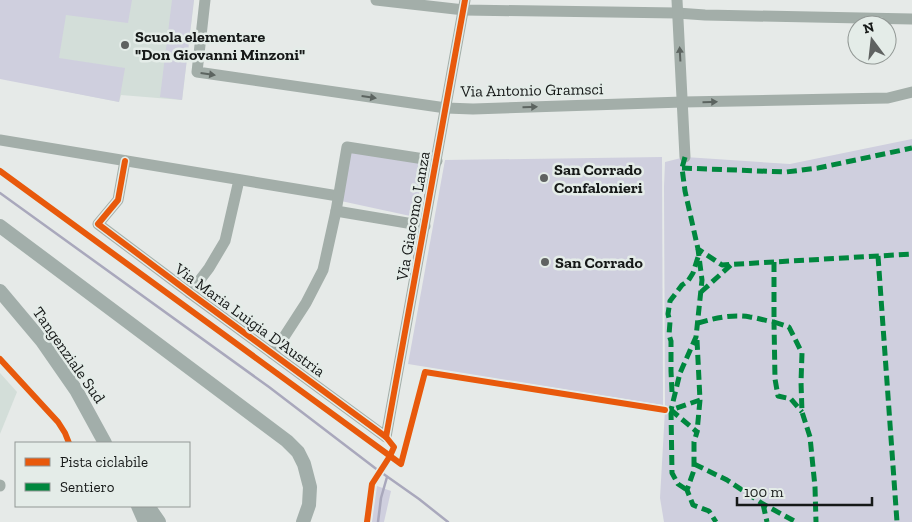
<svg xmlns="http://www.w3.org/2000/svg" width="912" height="522" viewBox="0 0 912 522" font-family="'Zilla Slab',serif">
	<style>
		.built { fill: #d3ded9 }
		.green { fill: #cfcfde }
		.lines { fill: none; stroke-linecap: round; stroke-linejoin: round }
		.stream { stroke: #a9a8bc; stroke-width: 2.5 }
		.minor { stroke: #a3aea9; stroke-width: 11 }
		.major { stroke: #a2aeaa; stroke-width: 14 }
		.quiet { stroke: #00873e; stroke-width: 5; stroke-dasharray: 10 5; stroke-linecap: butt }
		.cycleway-casing { stroke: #e4ece8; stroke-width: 9 }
		.cycleway { stroke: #e8590c; stroke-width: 6 }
		.oneway { fill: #5c6460 }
		.poi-dot { fill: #5f6261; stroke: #e4ece8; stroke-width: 2 }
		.labels { text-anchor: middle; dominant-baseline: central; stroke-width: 5; stroke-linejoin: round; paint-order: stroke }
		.poi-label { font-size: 16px; font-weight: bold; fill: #161918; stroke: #e4ece8; text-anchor: start }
		.street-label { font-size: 16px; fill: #161918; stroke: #e4ece8 }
	</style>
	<rect width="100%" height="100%" fill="#e6eae8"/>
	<g class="built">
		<polygon points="66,0 194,0 182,100 121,95 119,102 54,89"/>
		<polygon points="0,373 17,392 0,434"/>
	</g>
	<g class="green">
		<polygon points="0,0 132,0 128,23 66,15 59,58 125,68 119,102 0,79"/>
		<polygon points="172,0 194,0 182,100 160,97"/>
		<polygon points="912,139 912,522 664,522 660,498 665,410 664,187 665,162 685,157 790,164"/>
		<polygon points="349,151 425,162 415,217 341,201"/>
		<polygon points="662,157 663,405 408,364 445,160"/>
		<polygon points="377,486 391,491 384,522 372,522"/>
	</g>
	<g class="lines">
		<g class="stream">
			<polyline points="0,193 269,387 375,468 419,499 448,522"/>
			<polyline points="378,522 381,498 387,477"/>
		</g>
		<g class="minor">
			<polyline points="205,0 197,72 446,108 473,109 683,102 888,98 912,92"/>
			<polyline points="376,0 464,10 677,13 705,15 912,19"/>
			<polyline points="677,0 685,157"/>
			<polyline points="0,140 338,196"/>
			<polyline points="125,161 118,200 98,224 190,293 386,437 465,0"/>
			<polyline points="336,211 425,226"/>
			<polyline points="190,293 209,268 225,241 239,180"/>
			<polyline points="273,354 306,303 323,270 336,211 347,147 437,161"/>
			<polyline points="0,485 0,486"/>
		</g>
		<g class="major">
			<polyline points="0,226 287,441 298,452 304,464 310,487 309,505 303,522"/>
			<polyline points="0,291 42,341 76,390 105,443"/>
			<polyline points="138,506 145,522"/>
			<polyline points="148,506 159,522"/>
		</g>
		<g class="quiet">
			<polyline points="685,157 682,168 685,191 698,249 722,265 912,254"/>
			<polyline points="682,168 786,172 818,168 912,148"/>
			<polyline points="878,256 897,522"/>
			<polyline points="774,262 774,322 789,327 802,353 801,382 802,412 810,437 815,487 816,522"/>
			<polyline points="701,292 732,264"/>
			<path d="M698,323C715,318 732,314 750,317C758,318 766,321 774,322L775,379L778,396L791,399L802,412"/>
			<polyline points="697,340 700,400 697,432"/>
			<polyline points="672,392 671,371 671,341 669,335 670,322 668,314 670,301 682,285 688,281 693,273 698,257"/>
			<polyline points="700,400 671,410 697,432 694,442 694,470 687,490 693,505 709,511 716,522"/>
			<polyline points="665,410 671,410 680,373 696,337 702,280 698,249"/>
			<polyline points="671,410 672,473 678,484 687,490"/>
			<polyline points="694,464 727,480 763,504 796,522"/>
			<polyline points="763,504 767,522"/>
		</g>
		<g class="cycleway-casing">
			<g id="cycleway">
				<polyline points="125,161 118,200 98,224 190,293 386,437 394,447 390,456 372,484 367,522"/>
				<polyline points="0,171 401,464 425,372 665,410"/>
				<polyline points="0,359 58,422 65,433 69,443"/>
				<polyline points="386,437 465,0"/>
			</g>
		</g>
		<use href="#cycleway" class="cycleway"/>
	</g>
	<defs><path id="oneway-solid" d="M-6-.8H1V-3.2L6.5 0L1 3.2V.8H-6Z" transform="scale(1.25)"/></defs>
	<g class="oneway">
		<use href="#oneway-solid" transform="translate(680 54) rotate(-93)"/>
		<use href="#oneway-solid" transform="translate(208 74) rotate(8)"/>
		<use href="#oneway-solid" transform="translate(369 97) rotate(8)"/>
		<use href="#oneway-solid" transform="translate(710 102) rotate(-1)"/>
		<use href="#oneway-solid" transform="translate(530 107) rotate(-2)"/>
	</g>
	<g class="poi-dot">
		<circle cx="125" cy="45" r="5"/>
		<circle cx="544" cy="178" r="5"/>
		<circle cx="545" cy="262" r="5"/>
	</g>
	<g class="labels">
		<g class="poi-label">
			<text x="135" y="36">Scuola elementare<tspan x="135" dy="18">"Don Giovanni Minzoni"</tspan></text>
			<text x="554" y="169">San Corrado<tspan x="554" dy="18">Confalonieri</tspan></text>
			<text x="555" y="262">San Corrado</text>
		</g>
		<g class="street-label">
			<text transform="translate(532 90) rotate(-1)">Via Antonio Gramsci</text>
			<text transform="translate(413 216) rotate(-80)">Via Giacomo Lanza</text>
			<text transform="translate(250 320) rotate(36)">Via Maria Luigia D'Austria</text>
			<text transform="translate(69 355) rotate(55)">Tangenziale Sud</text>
		</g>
	</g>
	<rect x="15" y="442" width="175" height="65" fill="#e4ece8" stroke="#929895"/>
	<rect x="25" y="458" width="25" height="8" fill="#e8590c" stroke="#929895"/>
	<text x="60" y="467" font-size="15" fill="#161918">Pista ciclabile</text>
	<rect x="25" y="483" width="25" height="8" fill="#00873e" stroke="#929895"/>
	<text x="60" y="492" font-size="15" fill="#161918">Sentiero</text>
	<g transform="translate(872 40) rotate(345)"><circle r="24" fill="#e4ece8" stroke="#929895"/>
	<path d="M0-4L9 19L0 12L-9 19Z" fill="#5f6261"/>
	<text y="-8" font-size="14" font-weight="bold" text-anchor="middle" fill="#161918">N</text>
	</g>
	<path d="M737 497v8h135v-8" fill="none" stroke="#161918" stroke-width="2.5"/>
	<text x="744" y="497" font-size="15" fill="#161918" stroke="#e4ece8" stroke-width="4" paint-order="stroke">100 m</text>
</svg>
